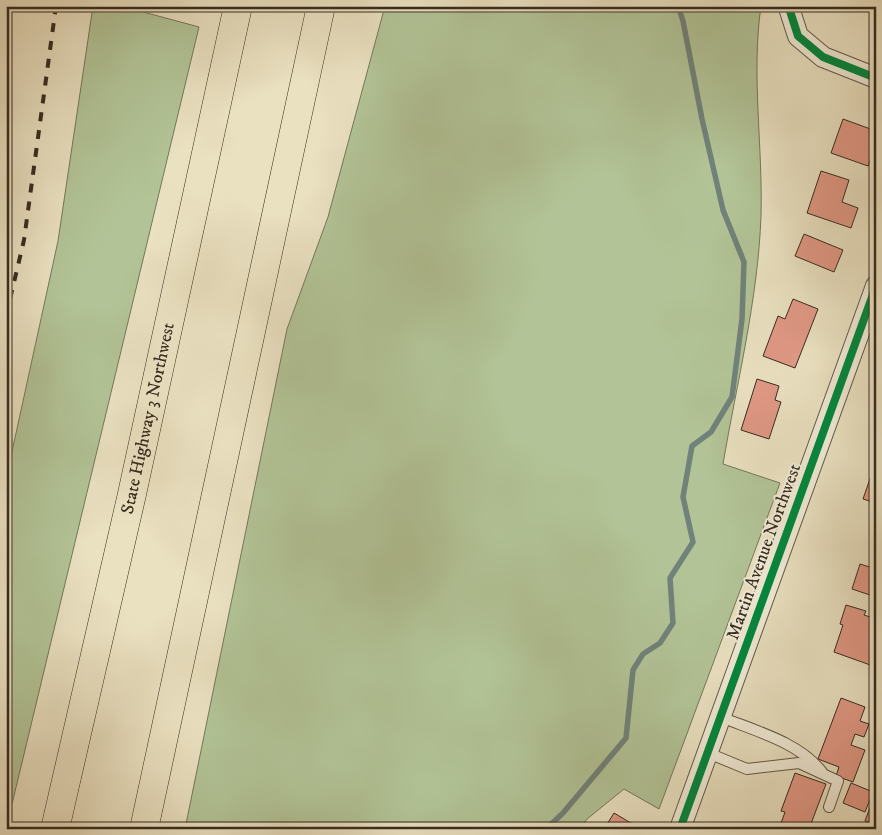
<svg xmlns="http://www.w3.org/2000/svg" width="882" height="835" viewBox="0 0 882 835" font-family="'IM FELL DW Pica',serif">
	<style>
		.green { fill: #b2c497; stroke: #74785c }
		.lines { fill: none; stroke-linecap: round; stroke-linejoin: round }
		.stream { stroke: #71827b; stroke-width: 5.5 }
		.building { fill: #e19986; stroke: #362c20 }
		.lane-casing { stroke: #635948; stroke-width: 12 }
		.street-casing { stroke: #635948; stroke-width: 22 }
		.highway-casing { stroke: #362c20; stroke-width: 29 }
		.lane { stroke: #f1ecd7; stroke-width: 10 }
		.street { stroke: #f1ecd7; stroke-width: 20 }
		.highway { stroke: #eae1c1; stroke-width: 28 }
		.rail { stroke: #362c20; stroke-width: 4; stroke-dasharray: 9 9; stroke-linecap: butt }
		.cycleway-casing { stroke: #f1ecd7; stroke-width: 11 }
		.cycleway { stroke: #00873e; stroke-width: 8 }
		.labels { text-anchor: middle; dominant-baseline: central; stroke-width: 4; stroke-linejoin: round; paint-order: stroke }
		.street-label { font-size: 18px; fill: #362c20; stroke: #f1ecd7 }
	</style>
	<rect width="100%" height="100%" fill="#eae1c1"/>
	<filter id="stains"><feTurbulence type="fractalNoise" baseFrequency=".004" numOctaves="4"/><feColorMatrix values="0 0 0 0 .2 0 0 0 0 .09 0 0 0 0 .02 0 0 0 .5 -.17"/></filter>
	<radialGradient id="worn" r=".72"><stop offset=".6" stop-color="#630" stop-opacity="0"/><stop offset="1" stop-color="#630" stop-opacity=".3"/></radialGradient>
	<g class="green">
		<polygon points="93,6 121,6 199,27 6,829 6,479 58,241"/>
		<path d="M385,6H761C751,75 763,146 761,216C758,299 737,382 723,464L780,483L659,809L624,789L587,819L580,829H185L287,329L328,217Z"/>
	</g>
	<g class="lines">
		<polyline class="stream" points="546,829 563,813 626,738 633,670 643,654 660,643 673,623 670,578 693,542 683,497 692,446 711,432 732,397 742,319 744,262 723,210 702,119 683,21 678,6"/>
	</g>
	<g class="building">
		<polygon points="843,119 876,131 876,145 868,166 831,153"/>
		<polygon points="821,171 849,180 842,202 858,208 851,228 807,213"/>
		<polygon points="804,234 843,250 834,272 795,256"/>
		<polygon points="793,299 818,309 795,368 763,356 778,316 785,319"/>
		<polygon points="757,379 779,386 775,400 781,402 769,439 741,430"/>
		<polygon points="872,473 876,474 876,503 863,499"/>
		<polygon points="860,564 876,569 876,597 852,589"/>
		<polygon points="846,605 866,611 864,615 876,619 876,660 873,666 834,652 843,625 840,624"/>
		<polygon points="841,698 865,707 860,721 869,724 864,737 855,734 851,745 865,750 853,782 836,776 839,767 818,759"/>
		<polygon points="795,773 826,784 809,829 779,829 785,812 781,811"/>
		<polygon points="851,783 873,792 865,812 843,803"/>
		<polygon points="875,794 876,794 876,825 865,821"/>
		<polygon points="614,813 641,829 604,829"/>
	</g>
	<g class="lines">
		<g class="lane-casing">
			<g id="lane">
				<path d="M721,717C755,731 799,742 822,772"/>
				<polyline points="708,753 747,769 799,763 838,781 829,807"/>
			</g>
		</g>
		<g class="street-casing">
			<g id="street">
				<polyline points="791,6 790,11 798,36 823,57 876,78"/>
				<polyline points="680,829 876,286"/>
			</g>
		</g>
		<g class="highway-casing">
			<g id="highway">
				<path id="s1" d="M55,829L132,494L238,6"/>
				<polyline points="144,829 321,6"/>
			</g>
		</g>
		<use href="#lane" class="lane"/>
		<use href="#street" class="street"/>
		<use href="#highway" class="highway"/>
		<polyline class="rail" points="6,316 24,240 56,6"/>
		<g class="cycleway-casing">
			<g id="cycleway">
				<polyline points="791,6 790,11 798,36 823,57 876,78"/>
				<polyline points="680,829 876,286"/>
			</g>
		</g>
		<use href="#cycleway" class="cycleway"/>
	</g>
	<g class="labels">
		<g class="street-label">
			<text stroke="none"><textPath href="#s1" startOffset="421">State Highway 3 Northwest</textPath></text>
			<text transform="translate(764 552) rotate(-70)">Martin Avenue Northwest</text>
		</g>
	</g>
	<rect width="882" height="835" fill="none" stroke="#eae1c1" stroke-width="25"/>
	<rect x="8" y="8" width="867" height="820" fill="none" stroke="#362c20" stroke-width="2.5"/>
	<rect x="12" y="12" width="857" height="810" fill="none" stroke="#362c20"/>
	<rect width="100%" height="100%" filter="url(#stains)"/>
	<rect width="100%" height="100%" fill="url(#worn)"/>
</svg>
